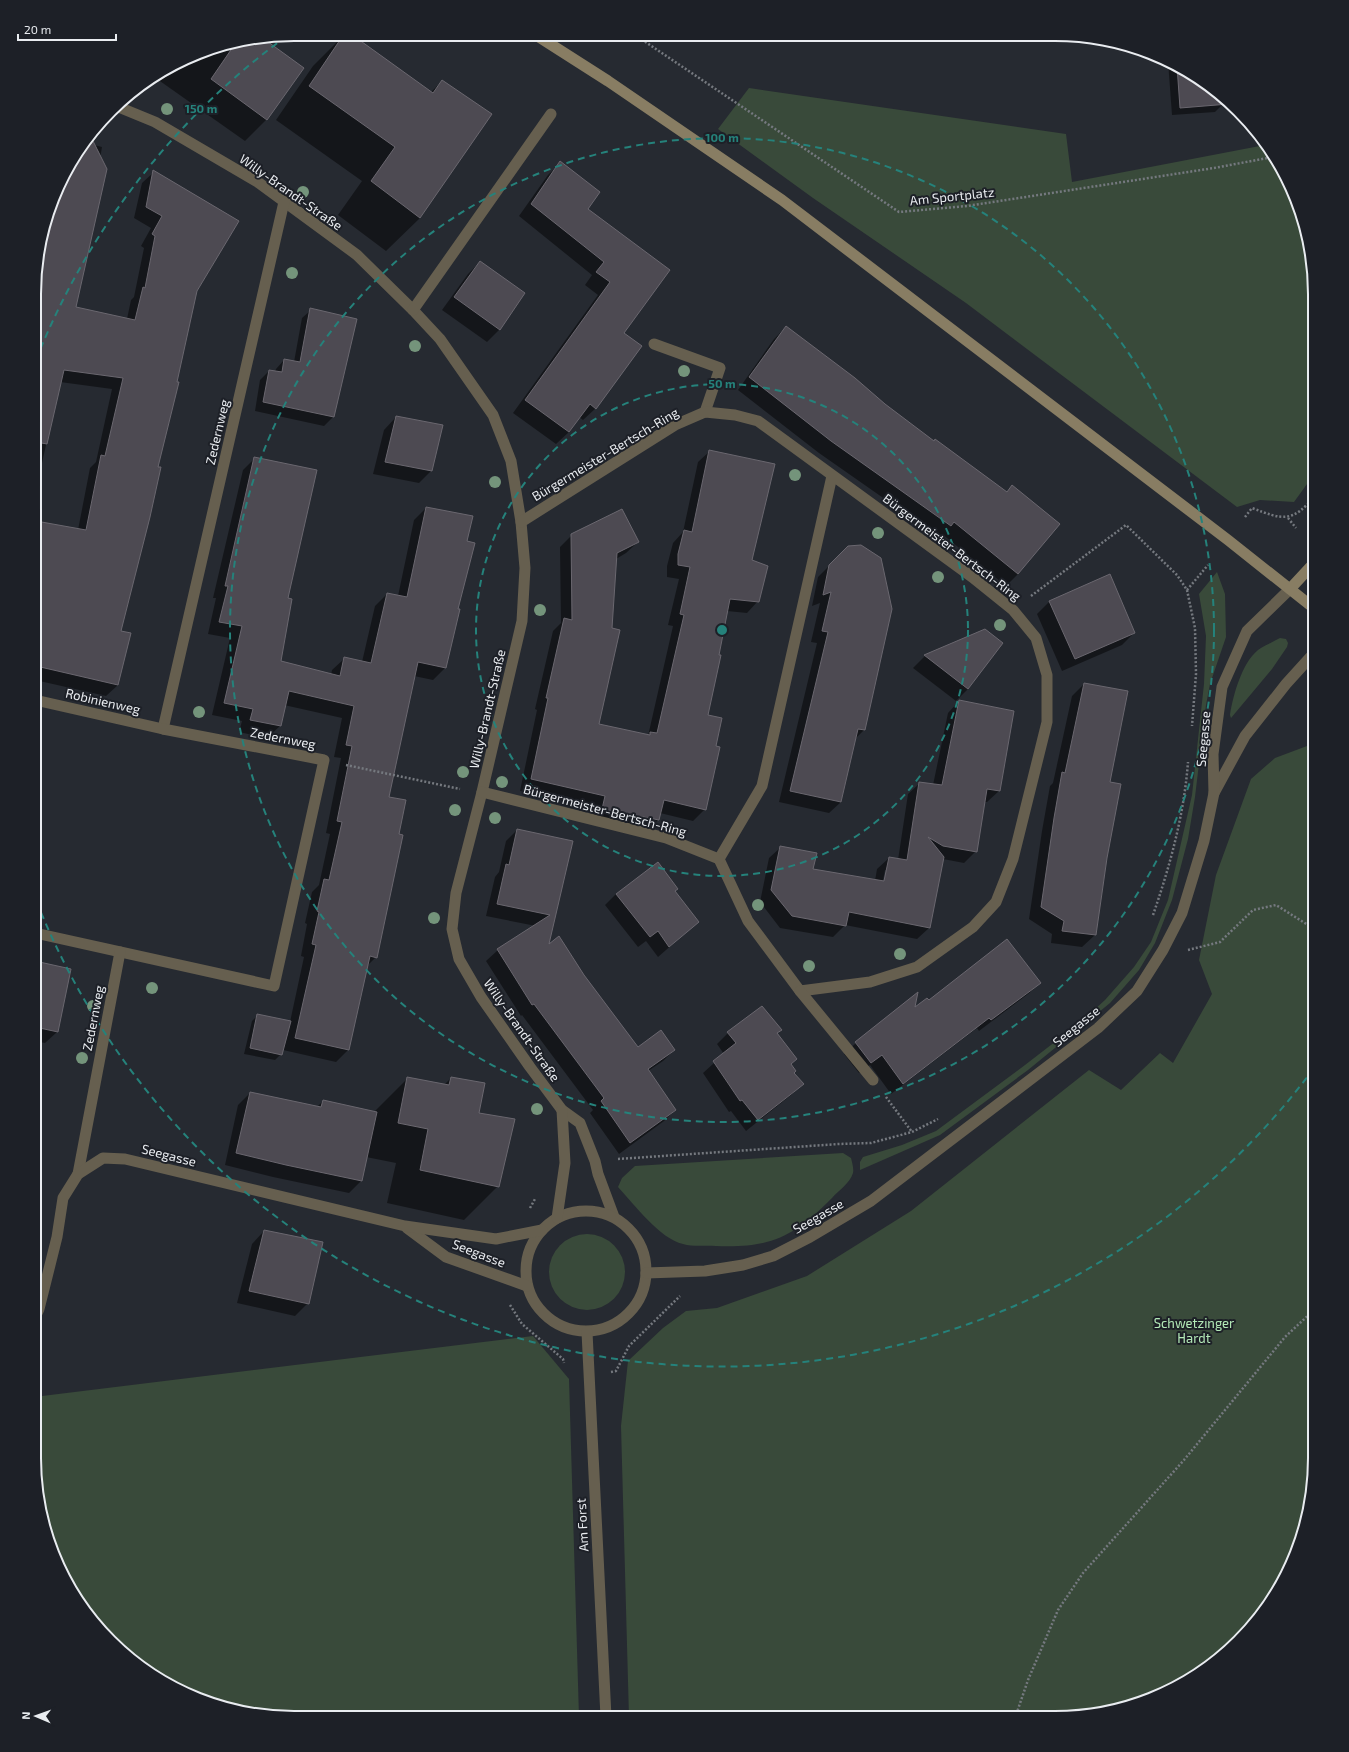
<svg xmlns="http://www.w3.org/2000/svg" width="1349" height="1752" viewBox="0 0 1349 1752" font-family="'Exo 2',sans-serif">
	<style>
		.green { fill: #394a3a }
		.shadow { fill: #0007; fill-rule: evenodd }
		.building { fill: #4d4a52; stroke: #6a676f }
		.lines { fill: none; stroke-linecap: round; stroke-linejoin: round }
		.path { stroke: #75797f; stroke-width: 2.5; stroke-dasharray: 2 2; stroke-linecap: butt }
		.minor { stroke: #665f4f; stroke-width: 11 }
		.secondary { stroke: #887d63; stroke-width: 11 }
		.tree { fill: #74947b }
		.ring { fill: none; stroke: #25827b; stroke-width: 2; stroke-dasharray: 7 5 }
		.labels { text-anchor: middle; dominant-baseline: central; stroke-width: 4; stroke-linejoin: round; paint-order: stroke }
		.street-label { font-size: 13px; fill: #e9ecf0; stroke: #1d2027 }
		.park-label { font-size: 13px; fill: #b4eab8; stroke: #1d2027 }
		.rim { fill: none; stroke: #e9ecf0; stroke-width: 2 }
		.centre { fill: #25827b; stroke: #1d2027; stroke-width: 2 }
		.ring-label { font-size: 12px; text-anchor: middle; font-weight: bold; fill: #25827b; stroke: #1d2027; stroke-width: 4; stroke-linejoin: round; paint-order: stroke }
	</style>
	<rect width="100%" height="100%" fill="#262a31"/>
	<g class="green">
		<polygon points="749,88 1066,134 1072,182 1265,145 1288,179 1306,227 1315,294 1315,473 1294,502 1260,500 1237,507 966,303 813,198 718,129"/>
		<polygon points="1217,572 1225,594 1226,637 1210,684 1206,705 1195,797 1188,839 1172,900 1155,943 1139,970 1110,1003 1028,1070 940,1135 860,1170 860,1162 863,1157 902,1145 936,1131 1025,1065 1082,1021 1105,1000 1134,967 1151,942 1168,900 1192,795 1204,684 1206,636 1199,594"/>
		<path d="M1280,638L1286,639L1288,643L1287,647L1272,669L1231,718L1230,715C1233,695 1242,663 1258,650C1265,645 1273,642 1280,638Z"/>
		<polygon points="1315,743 1314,1475 1301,1542 1271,1602 1226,1653 1170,1691 1122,1709 1055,1718 629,1717 621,1426 628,1361 663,1328 686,1311 717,1308 807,1276 911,1211 1089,1070 1121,1090 1160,1053 1173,1063 1212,994 1199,960 1216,875 1251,779 1275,758"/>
		<path d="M843,1153L851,1158C852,1162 854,1169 853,1173C850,1183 838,1191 832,1198C793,1237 772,1248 716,1246C706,1245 693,1247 683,1244C660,1239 634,1204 618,1187L622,1178L635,1166Z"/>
		<circle cx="587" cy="1272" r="38"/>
		<polygon points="533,1336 569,1379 579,1717 261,1716 210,1704 150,1674 99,1629 61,1573 43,1525 34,1458 34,1397"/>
	</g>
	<g class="shadow">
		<polygon points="345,34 431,92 442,81 420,218 386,251 338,215 362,181 276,120 313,66"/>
		<polygon points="261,40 267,119 245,141 157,79 210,48"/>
		<polygon points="1168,61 1199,78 1223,98 1223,104 1215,112 1172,115"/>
		<polygon points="86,143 102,147 75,308 127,319 131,300 134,297 144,248 141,246 151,228 134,218 142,183 154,172 196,291 120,631 118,685 106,696 35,680 36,602 50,605 78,530 90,468 96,462 112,389 60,382 36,490 36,260 69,164"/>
		<polygon points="560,163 586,209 669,270 623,333 596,408 583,420 579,417 569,432 556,444 513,413 598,295 585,285 592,275 519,216 548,175"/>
		<polygon points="480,262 524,294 499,330 487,342 442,310 468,274"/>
		<polygon points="311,310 333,417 324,426 255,411 260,380 269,371 275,372 276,369 284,360 294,362 302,318"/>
		<polygon points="786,327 933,442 1006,493 1012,487 1058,524 1018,574 1006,586 942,534 939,537 819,453 738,390 774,339"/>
		<polygon points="396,417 442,425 431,471 419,483 373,474 384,430"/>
		<polygon points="710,451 751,560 758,601 747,613 727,611 707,716 715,747 705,809 693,821 660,813 658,820 647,831 591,820 594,807 520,791 537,710 535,709 553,631 561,623 560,547 572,535 638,542 626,553 616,559 598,725 648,736 673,626 668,625 679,579 667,577 667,566 673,543 683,532 698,462"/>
		<polygon points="255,458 287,599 280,662 331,675 332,670 345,658 362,662 375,606 387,594 398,596 414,520 426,508 465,542 457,610 445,668 433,680 414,676 388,798 376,957 367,966 348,1050 336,1062 283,1050 281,1054 275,1060 244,1054 252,1021 258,1015 290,1022 304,957 301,956 307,924 305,923 312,892 319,885 330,834 326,833 341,758 334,757 342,718 284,705 280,726 267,738 239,732 242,721 212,715 230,638 208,634 216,598 213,598 243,470"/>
		<polygon points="830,565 891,609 864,730 855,739 841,802 829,813 779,802 817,643 811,642 820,603 812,606 818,577"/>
		<polygon points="1109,576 1134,633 1122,645 1062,671 1037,614 1049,602"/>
		<polygon points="985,630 968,689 956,701 913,668 925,656"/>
		<polygon points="1084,684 1109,783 1106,857 1095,935 1082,947 1051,943 1052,934 1029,919 1042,831 1050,786 1053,783 1072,696"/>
		<path d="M959,701L1013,712L999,791L987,802H984L976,851L964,863L943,859L929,928L917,939L845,925L833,937L780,928L760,902L769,858L781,847L812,870L875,881L877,869L889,858L898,860L908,794L920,783L933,785L948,713ZM885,870H887L884,886H882Z"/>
		<polygon points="517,830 571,841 548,946 583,976 637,1048 674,1050 663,1061 648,1071 675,1110 664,1121 619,1154 590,1113 593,1110 522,1015 521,1016 486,961 498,950 536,926 486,916 495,877 499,872 506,841"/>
		<polygon points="658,863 674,891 698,922 658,957 646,941 638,947 605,905 616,894"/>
		<polygon points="35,963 70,970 57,1032 45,1043 35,1041"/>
		<polygon points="1040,983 1028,994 979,1031 977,1028 891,1094 870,1065 859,1073 844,1054 856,1043 928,1001"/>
		<polygon points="780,1030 776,1034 793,1073 802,1084 791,1095 746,1131 731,1111 729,1112 703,1073 724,1054 717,1044 728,1033"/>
		<polygon points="408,1078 444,1085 451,1078 478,1113 498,1186 464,1220 387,1203 396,1163 366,1157 361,1181 349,1193 273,1177 225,1165 238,1105 250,1093 317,1107 323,1101 374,1112"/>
		<polygon points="264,1231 308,1303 295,1316 237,1303 252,1244"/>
	</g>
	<g class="building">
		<polygon points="344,34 351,34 433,93 442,80 492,114 420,218 371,181 395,147 309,86"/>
		<polygon points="264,39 304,68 267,120 211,79 235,44"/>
		<polygon points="1177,66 1199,78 1229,104 1180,108"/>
		<polygon points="91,137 107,169 76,307 135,320 143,287 145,288 155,236 152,234 162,216 146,207 153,170 239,221 197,291 177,382 179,382 158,467 161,467 150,517 121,631 131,633 118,685 36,666 36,521 86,530 101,455 105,456 123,378 64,370 47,444 36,442 36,260 69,164"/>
		<polygon points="560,161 600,192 588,209 670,270 624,333 642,346 596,409 590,404 569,432 525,400 610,282 596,272 604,262 531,204"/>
		<polygon points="480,261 525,293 500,330 454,297"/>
		<polygon points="310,308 357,319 334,417 263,402 269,370 282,372 284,359 300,362"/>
		<polygon points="786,326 855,378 885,404 934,441 935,439 1007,492 1012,485 1060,524 1018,574 954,522 951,526 831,441 749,377"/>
		<polygon points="396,416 443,425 432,471 385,462"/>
		<polygon points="709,450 775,464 752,560 768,566 759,602 730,599 719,655 721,655 708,715 722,718 716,746 720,747 706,810 664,800 659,820 602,809 605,796 531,779 548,698 546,698 564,618 572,620 571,534 622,509 639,542 617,553 612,628 620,630 599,724 650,735 650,732 657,733 684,615 680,614 690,567 678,565 678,554 684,530 692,532"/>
		<polygon points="254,457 317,470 288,598 292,599 281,661 340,676 344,657 371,663 387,593 407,597 426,507 473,516 467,541 475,543 458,609 460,609 446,668 418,662 389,797 406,800 399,834 403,835 377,958 370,956 349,1050 295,1038 316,945 312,944 319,912 317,911 324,879 329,880 342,822 337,821 352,746 346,745 354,706 289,691 281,726 250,720 253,709 224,703 242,626 219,622 228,586 225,586"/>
		<polygon points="861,545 881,558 892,609 865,730 858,729 841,802 790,791 828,632 822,631 831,592 823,595 829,565 848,546"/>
		<polygon points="1110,574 1135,633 1075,659 1049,601"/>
		<polygon points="985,629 1003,643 968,689 924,655"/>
		<polygon points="1084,683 1128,691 1110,782 1121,784 1107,858 1096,935 1062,931 1064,921 1041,907 1054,818 1062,772 1065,773"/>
		<polygon points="959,700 1014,711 1000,791 987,789 977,852 943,846 928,837 944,857 930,928 849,912 846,926 792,916 771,890 780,846 817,853 813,869 884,881 889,857 907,860 919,782 942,785"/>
		<polygon points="517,829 573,841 549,944 559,936 584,975 638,1047 661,1030 675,1050 648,1069 676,1110 630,1143 601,1101 604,1098 534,1004 532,1005 497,949 550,915 497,904 506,864 509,865"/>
		<polygon points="658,862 678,889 675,891 699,922 669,947 658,931 650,937 616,894"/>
		<polygon points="1007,939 1041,983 991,1020 989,1018 903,1084 882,1055 871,1063 855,1042 918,992 915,1007 927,998 929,1000"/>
		<polygon points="35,961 71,969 58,1032 35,1027"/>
		<polygon points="762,1006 782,1030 777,1033 797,1059 791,1064 796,1071 794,1073 804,1084 758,1120 742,1100 740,1101 713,1061 736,1043 727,1032"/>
		<polygon points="257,1014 291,1021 282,1055 250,1048"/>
		<polygon points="407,1077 449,1085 451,1077 485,1083 479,1113 515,1119 499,1187 420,1170 428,1129 398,1123"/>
		<polygon points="250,1092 321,1107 323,1100 377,1112 362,1181 286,1165 236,1153"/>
		<polygon points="264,1230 323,1242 309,1304 249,1291"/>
	</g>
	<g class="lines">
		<g class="path">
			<polyline points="635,35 899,212 967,206 1214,168 1273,157"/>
			<path d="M1245,517L1252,508C1283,520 1292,523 1315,496"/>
			<polyline points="1288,518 1296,528"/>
			<polyline points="1187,590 1208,565"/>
			<polyline points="1031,596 1126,525 1177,575 1187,590 1195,628 1196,674 1192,726"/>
			<polyline points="346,765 460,789"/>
			<path d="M1153,915C1170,866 1184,815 1188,762"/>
			<polyline points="1188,950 1220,942 1253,910 1276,905 1308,925 1315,932"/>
			<polyline points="886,1097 912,1132"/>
			<polyline points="618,1159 839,1144 871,1143 912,1132 938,1119"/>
			<polyline points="530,1208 535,1199"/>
			<polyline points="510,1305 522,1324 563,1359 564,1363"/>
			<polyline points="611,1372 616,1371 629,1346 680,1296"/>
			<polyline points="1015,1718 1028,1680 1058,1610 1083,1573 1184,1460 1285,1337 1315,1309"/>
		</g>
		<g class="minor">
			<polyline points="116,106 155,122 259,183 357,255 413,310 440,339 493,415 511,461 521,522 525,568 522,621 482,792 456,893 452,929 459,959 481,997 530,1067 562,1110 580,1123 595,1161 598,1174 614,1217"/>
			<polyline points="413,310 551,114"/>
			<polyline points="654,344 720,368 705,412"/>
			<polyline points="521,522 675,425 705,412 735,415 758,421 972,577 1013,610 1036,638 1047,675 1047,722 1013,859 996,902 973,927 917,967 870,982 800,991 748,921 719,859 762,786 832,476"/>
			<polyline points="163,729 284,202"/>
			<polyline points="482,792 666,838 719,859"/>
			<polyline points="1214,793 1245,736 1286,684 1315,652"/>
			<polyline points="35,933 274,986 324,760 163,729 35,700"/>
			<polyline points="800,991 873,1080"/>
			<polyline points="78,1174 120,952"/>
			<circle cx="586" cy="1271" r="60"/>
			<polyline points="557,1218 565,1163 562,1110"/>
			<polyline points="407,1228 446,1257 527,1286"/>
			<polyline points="646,1273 705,1271 743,1265 773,1256 810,1237 871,1201 1098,1028 1137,991 1163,950 1182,913 1204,841 1214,793 1213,754 1222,687 1247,631 1290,589"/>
			<polyline points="34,1319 39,1309 57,1237 63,1198 78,1174 103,1158 125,1159 405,1226 496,1239 542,1230"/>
			<polyline points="587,1332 606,1717"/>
		</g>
		<g class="secondary">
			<polyline points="536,35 608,81 782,200 1228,540 1315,609"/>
			<polyline points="1290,589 1315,562"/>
		</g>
	</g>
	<g class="tree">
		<circle cx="167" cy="109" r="6"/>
		<circle cx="303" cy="192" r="6"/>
		<circle cx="292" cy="273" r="6"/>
		<circle cx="415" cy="346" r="6"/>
		<circle cx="684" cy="371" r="6"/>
		<circle cx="795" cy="475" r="6"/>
		<circle cx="495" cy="482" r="6"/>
		<circle cx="878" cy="533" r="6"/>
		<circle cx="938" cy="577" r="6"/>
		<circle cx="540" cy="610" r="6"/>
		<circle cx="1000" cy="625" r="6"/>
		<circle cx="199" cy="712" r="6"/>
		<circle cx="463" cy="772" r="6"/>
		<circle cx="502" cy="782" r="6"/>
		<circle cx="455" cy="810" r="6"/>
		<circle cx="495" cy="818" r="6"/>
		<circle cx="758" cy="905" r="6"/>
		<circle cx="434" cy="918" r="6"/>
		<circle cx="900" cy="954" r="6"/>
		<circle cx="809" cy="966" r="6"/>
		<circle cx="152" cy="988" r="6"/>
		<circle cx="93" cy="1006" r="6"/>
		<circle cx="82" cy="1058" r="6"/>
		<circle cx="537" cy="1109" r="6"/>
	</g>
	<g class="ring">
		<circle cx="722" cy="630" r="246"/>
		<circle cx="722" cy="630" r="492"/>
		<path d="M1314 1068A737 737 0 0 1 36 900M36 360A737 737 0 0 1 284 38"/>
	</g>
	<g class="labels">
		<g class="street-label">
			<text transform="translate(291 192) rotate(35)">Willy-Brandt-Straße</text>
			<text transform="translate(952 196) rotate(-6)">Am Sportplatz</text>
			<text transform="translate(217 432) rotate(-77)">Zedernweg</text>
			<text transform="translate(605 454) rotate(-31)">Bürgermeister-Bertsch-Ring</text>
			<text transform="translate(952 547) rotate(37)">Bürgermeister-Bertsch-Ring</text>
			<text transform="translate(103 701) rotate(13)">Robinienweg</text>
			<text transform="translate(487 709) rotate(-77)">Willy-Brandt-Straße</text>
			<text transform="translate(283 738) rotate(11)">Zedernweg</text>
			<text transform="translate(1203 739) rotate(-85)">Seegasse</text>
			<text transform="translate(605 810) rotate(15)">Bürgermeister-Bertsch-Ring</text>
			<text transform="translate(93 1018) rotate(-79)">Zedernweg</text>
			<text transform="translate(1076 1026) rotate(-39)">Seegasse</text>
			<text transform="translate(522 1030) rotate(55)">Willy-Brandt-Straße</text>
			<text transform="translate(169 1155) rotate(14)">Seegasse</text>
			<text transform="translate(818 1216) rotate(-30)">Seegasse</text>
			<text transform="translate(479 1253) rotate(21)">Seegasse</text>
			<text transform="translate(582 1525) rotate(-93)">Am Forst</text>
		</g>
		<g class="park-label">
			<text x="1194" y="1323">Schwetzinger<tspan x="1194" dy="15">Hardt</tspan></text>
		</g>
	</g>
	<path d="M0 0H1349V1752H0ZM294 41H1055A253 253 0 0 1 1308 294V1458A253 253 0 0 1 1055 1711H294A253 253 0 0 1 41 1458V294A253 253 0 0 1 294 41Z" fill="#1d2027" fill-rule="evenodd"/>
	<path class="rim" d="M294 41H1055A253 253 0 0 1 1308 294V1458A253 253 0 0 1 1055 1711H294A253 253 0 0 1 41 1458V294A253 253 0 0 1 294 41Z"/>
	<circle cx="722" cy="630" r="6" class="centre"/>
	<g class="ring-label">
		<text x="201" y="113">150 m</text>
		<text x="722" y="142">100 m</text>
		<text x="722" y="388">50 m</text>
	</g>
	<g transform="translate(36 1716) rotate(272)" stroke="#1d2027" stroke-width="3" paint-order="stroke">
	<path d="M0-3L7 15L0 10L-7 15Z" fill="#e9ecf0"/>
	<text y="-6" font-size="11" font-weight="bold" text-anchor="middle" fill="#e9ecf0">N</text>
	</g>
	<path d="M18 34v6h98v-6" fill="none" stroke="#e9ecf0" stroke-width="2"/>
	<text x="24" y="34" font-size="12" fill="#e9ecf0" stroke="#1d2027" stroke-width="3" paint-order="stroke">20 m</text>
</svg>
